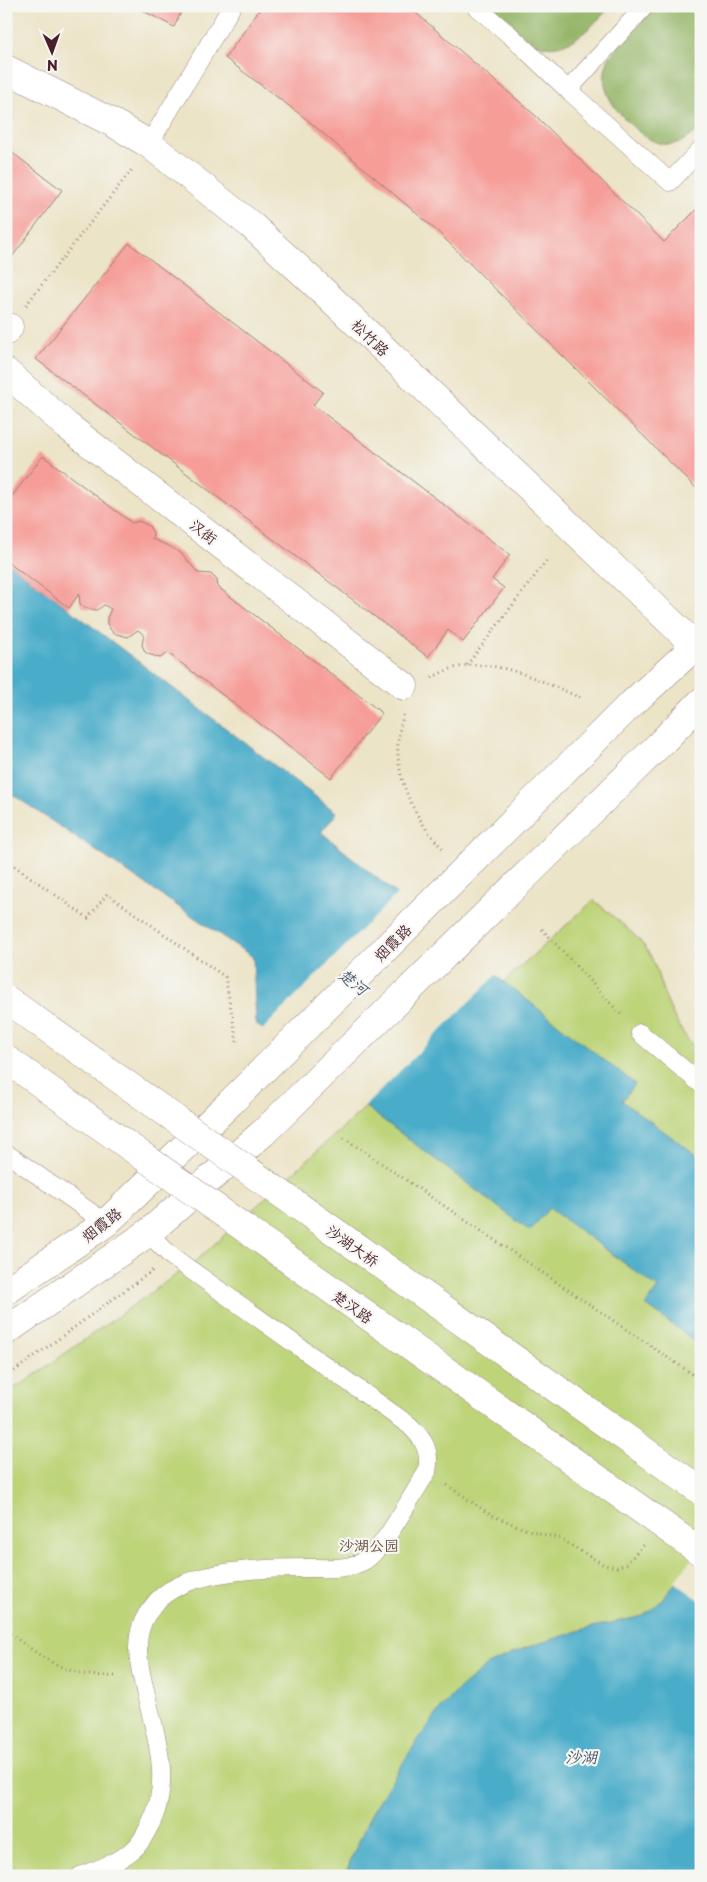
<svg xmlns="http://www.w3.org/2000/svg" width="707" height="1882" viewBox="0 0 707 1882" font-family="'Playpen Sans','LXGW WenKai TC',sans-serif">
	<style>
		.green { fill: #bdd479; stroke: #847a52 }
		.forest { fill: #96b669; stroke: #706a4a }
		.water { fill: #4aacc9; stroke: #4a667a }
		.pier { fill: #ece4c7 }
		.building { fill: #f69d98 }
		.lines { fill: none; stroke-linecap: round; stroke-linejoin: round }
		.lane-casing { stroke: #9b8279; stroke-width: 19 }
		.street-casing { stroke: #9b8279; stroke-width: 29 }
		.secondary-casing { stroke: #9b8279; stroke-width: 29 }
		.path { stroke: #9b8279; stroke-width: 3; stroke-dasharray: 1 4; stroke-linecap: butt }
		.lane { stroke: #fff; stroke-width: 18 }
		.street { stroke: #fff; stroke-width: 28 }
		.secondary { stroke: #fff; stroke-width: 28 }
		.secondary-bridge-casing { stroke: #9b8279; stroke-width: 29; stroke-linecap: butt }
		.primary-bridge-casing { stroke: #9b8279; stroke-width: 29; stroke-linecap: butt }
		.secondary-bridge { stroke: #fff; stroke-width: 28 }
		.primary-bridge { stroke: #fff; stroke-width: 28 }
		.labels { text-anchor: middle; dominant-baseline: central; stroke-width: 4.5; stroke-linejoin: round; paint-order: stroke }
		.street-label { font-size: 15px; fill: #4a1f2b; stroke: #f6f6f2 }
		.park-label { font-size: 15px; fill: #674c3e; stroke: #f6f6f2 }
		.water-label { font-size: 16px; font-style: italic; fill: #4a576a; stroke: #f6f6f2 }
	</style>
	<rect width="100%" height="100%" fill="#f6f6f2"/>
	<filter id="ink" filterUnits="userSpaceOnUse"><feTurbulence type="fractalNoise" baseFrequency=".02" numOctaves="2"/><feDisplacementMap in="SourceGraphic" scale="10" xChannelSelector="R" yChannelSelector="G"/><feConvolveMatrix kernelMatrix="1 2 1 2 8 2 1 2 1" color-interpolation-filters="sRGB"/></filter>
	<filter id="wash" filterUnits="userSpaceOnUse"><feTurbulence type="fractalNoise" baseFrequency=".0096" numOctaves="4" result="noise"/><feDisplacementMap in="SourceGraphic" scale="20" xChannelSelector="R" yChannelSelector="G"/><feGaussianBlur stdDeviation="1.12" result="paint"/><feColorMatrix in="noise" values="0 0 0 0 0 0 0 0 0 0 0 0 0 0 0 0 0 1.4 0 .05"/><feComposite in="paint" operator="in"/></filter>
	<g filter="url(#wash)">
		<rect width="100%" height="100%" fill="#ece4c7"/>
		<path class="green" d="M594,900C610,915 635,932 647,950C654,960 657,973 661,985C670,1011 681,1036 701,1054V1876H6V1392L25,1382L198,1259Z"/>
		<g class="forest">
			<path d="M489,6H611C592,26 563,60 532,41C516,33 503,18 489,6Z"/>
			<path d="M657,6H701V127C674,155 652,146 628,122C611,105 598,86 608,61C614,47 646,18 657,6Z"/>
		</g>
		<g class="water">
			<polygon points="6,561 337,813 321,832 495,975 635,1084 622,1101 701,1158 701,1346 646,1305 658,1288 549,1208 530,1231 256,1024 253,957 6,790"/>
			<polygon points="701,1549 701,1876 345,1876 351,1859 371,1814 415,1744 442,1707 461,1687 488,1665 525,1648 588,1628 643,1616 663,1600"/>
		</g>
		<g class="pier">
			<polygon points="398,893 497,974 363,1108 261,1031"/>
			<polygon points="701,1547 701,1601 674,1582"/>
		</g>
		<g id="blocks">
			<g class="building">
				<polygon points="134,6 184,6 174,27"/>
				<polygon points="262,6 408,6 536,116 664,242 701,205 701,493 437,231 305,118 225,58"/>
				<polygon points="6,148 62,190 6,265"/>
				<polygon points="129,243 323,392 313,405 510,555 492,579 504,588 463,642 448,630 428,657 36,359"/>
				<polygon points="43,456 132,523 139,521 149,526 153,533 152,539 171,547 182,554 198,573 211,574 217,580 218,587 382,713 331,778 168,653 160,658 148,654 145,652 142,645 144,635 138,630 128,637 113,633 107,624 107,618 111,609 104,605 97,610 85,608 80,604 79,594 69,608 6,561 6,504"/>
			</g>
		</g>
	</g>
	<g filter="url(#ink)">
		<use href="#blocks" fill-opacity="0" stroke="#9b8279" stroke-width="1"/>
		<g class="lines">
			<g class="lane-casing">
				<g id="lane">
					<polyline points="475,6 511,36 568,90 670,182 701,149"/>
					<polyline points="568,90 645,6"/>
					<polyline points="149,144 232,6"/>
					<polyline points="640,1033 701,1084"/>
					<polyline points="6,1153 106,1223"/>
					<path d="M80,1876C100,1869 118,1862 134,1849C141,1844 145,1834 149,1827C173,1783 156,1736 145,1691C139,1665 132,1638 147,1614C151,1609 155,1603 159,1599C190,1569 267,1568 308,1568C326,1568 348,1570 364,1561C384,1549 413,1493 427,1472C431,1451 424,1439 409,1425L171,1256L148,1233"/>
				</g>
			</g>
			<g class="street-casing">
				<g id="street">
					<polyline points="6,331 9,327"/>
					<polyline points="6,372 66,425 404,686"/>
				</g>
			</g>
			<g class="secondary-casing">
				<g id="secondary">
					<polyline points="6,69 113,123 149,144 251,225 323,291 701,651"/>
					<polyline points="626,709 701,641"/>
					<polyline points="661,743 701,702"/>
					<polyline points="6,1291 106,1223 232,1101"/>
					<polyline points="6,1331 148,1233 264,1132"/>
				</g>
			</g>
			<g class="path">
				<polyline points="26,305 133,168"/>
				<polyline points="467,665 547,560"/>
				<path d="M432,678C479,647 536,679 581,698"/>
				<path d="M404,715C386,761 410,815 443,849"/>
				<polyline points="6,860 88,918 107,894 225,977 237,1042"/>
				<polyline points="542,929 623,1017"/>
				<polyline points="344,1138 701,1380"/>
				<polyline points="6,1377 153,1270"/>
				<polyline points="447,1485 491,1515 525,1529 561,1539 604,1565 617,1567 626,1564 644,1545"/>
				<path d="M6,1631C47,1660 65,1678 118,1676"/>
			</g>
			<use href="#lane" class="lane"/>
			<use href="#street" class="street"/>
			<use href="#secondary" class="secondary"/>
			<g class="secondary-bridge-casing">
				<g id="secondary-bridge">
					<polyline points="232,1101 626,709"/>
					<polyline points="264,1132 661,743"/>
				</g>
			</g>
			<g class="primary-bridge-casing">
				<g id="primary-bridge">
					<polyline points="6,999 701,1491"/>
					<polyline points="6,1059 701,1552"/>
				</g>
			</g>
			<use href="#secondary-bridge" class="secondary-bridge"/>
			<use href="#primary-bridge" class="primary-bridge"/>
		</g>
	</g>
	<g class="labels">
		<g class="street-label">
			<text transform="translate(371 337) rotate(44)">松竹路</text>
			<text transform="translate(204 531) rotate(38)">汉街</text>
			<text transform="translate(392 942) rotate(-45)">烟霞路</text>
			<text transform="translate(101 1224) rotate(-38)">烟霞路</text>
			<text transform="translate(353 1245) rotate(35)">沙湖大桥</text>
			<text transform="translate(353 1306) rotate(35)">楚汉路</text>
		</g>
		<g class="park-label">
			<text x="369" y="1544">沙湖公园</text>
		</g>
		<g class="water-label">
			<text transform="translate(354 981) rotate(38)">楚河</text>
			<text x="581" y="1756">沙湖</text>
		</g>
	</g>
	<rect width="707" height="1882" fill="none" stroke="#f6f6f2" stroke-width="25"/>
	<g transform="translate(52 52) rotate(178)" stroke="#f6f6f2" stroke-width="4" paint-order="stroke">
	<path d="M0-4L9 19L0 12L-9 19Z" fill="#4a1f2b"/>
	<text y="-8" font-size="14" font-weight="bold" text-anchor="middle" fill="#4a1f2b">N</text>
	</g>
</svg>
